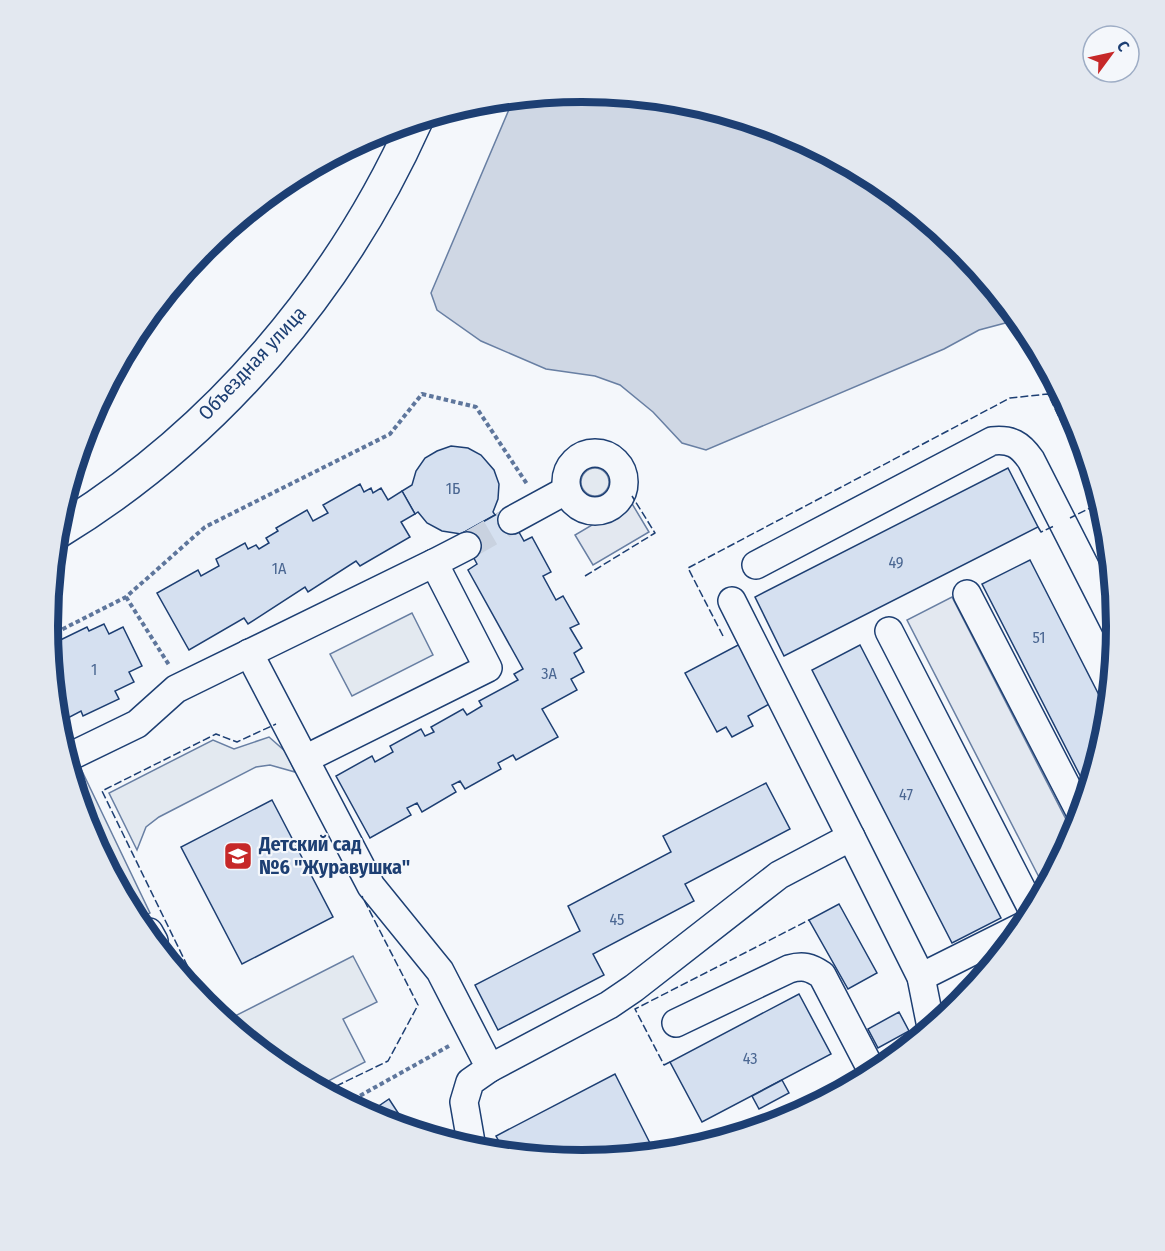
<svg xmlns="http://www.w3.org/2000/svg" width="1165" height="1251" viewBox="0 0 1165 1251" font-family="'Fira Sans Condensed',sans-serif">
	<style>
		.green { fill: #e3e9f0; stroke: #687fa3; stroke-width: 1.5 }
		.parking { fill: #e3e8f0; stroke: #687fa3; stroke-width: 1.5 }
		.water { fill: #cfd7e4; stroke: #687fa3; stroke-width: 1.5 }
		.building { fill: #d5e0f0; stroke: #1d3f73; stroke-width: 1.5 }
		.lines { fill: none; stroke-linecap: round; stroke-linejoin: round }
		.minor-tunnel { stroke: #c9d2e0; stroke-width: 27; stroke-dasharray: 27 14; stroke-linecap: butt }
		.minor-casing { stroke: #1d3f73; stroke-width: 30 }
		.major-casing { stroke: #1d3f73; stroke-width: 36 }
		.path { stroke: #5e769c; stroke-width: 4; stroke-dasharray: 4.5 3; stroke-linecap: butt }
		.minor { stroke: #f4f7fb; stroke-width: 27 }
		.major { stroke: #f4f7fb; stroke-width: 33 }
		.fence { stroke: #1d3f73; stroke-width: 1.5; stroke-dasharray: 8 3; stroke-linecap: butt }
		.labels { text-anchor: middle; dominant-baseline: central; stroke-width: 4.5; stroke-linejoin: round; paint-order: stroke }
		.number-label { font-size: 16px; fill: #4b6792 }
		.street-label { font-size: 20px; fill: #1d3f73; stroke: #f4f7fb }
		.poi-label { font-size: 20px; font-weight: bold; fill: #1d3f73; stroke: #f4f7fb; text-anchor: start }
		.rim { fill: none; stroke: #1d3f73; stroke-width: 8 }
	</style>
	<rect width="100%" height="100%" fill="#f4f7fb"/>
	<g class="green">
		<circle cx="595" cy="482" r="14"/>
		<polygon points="412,613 433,655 352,696 330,654"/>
		<polygon points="269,737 286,752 295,772 270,765 256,767 159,817 146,827 137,850 109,793 213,740 234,749"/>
		<polygon points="82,771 150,913 137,920 89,830 72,776"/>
		<path d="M353,956L377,1002L343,1019L365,1062L317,1087C287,1071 247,1049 231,1018Z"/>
	</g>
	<g class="parking">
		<polygon points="631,502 649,532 593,565 575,535"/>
		<polygon points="952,597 1074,835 1045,889 907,620"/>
	</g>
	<polygon class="water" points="583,91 687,101 787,132 880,181 961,248 1016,315 1009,322 979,330 944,349 706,450 682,443 653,412 620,385 595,376 546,369 481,341 437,310 431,293 510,107 506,99"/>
	<g class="building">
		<polygon points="451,446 468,448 481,455 494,470 499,484 498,499 493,512 495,515 461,534 442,531 427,523 418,512 415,514 402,491 412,485 416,471 425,458 437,451"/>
		<polygon points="1008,468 1038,527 784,656 755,597"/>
		<polygon points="360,484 364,492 371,488 373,493 381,488 388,500 402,491 415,514 401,522 410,537 360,566 356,561 308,592 305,587 248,624 244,618 189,650 157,593 198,570 201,576 219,566 216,559 245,543 248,549 256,545 259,549 269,543 266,538 278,531 276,528 307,510 313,521 328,513 323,505"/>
		<polygon points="506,509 524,541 532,537 551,572 543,576 556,600 563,596 579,624 570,628 582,648 574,653 584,672 571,679 577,690 542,709 558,737 516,760 513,755 498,763 501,769 465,789 460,781 452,785 456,792 422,812 417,803 407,808 411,815 370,838 336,776 372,756 375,762 393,752 390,746 421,729 425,736 434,732 431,727 463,709 467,715 482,706 479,701 518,680 514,674 523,669 468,570 477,564 461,534"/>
		<polygon points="1030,560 1099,695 1111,689 1107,730 1088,791 982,584"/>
		<polygon points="104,624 109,634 123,627 142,666 129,672 134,682 115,691 119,699 83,716 81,711 66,719 62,711 57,713 50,645 87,627 89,631"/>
		<polygon points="740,644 771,703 748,716 753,726 732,737 726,727 717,732 685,673"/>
		<polygon points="860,645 1001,918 952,943 812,670"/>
		<polygon points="766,783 790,829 685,884 694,901 593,954 604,975 498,1030 475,985 580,931 568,906 671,852 663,836"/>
		<polygon points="272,800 333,917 242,964 181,847"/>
		<polygon points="839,904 877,973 848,989 809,920"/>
		<polygon points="799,994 831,1054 702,1122 670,1062"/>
		<polygon points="899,1012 909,1031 878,1048 868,1029"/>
		<polygon points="615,1074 655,1153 597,1159 591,1147 569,1159 505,1152 496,1136"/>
		<polygon points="782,1080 789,1093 759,1109 752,1096"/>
		<polygon points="389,1099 408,1128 367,1114"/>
	</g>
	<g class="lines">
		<polyline class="minor-tunnel" points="467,546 512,520"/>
		<g class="minor-casing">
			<g id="minor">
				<circle cx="595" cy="482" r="29"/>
				<polyline points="512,520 567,490"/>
				<polyline points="434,563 467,546"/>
				<path d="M756,565L992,441C1011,439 1020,444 1031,460L1117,629"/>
				<polyline points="967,594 1081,814"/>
				<polyline points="732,601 851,837"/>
				<polyline points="889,631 1033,911"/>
				<polyline points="249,653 371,886 440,971 490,1068 470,1082 464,1102 472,1148"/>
				<polyline points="67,758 137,724 176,689 434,563 488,668 305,759"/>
				<polyline points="147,933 149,932 154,941"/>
				<polyline points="921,977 1025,925"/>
				<path d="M676,1023L789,969C803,965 810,967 822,975L873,1073"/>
				<polyline points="490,1068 609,1005 634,988 779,875 851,837 921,977 931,1027"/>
			</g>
		</g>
		<g class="major-casing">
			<path id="major" d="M57,532C215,436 341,288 416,120"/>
		</g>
		<g class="path">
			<polyline points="126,597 169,665"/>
			<polyline points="49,636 126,597 205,527 390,434 422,394 476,407 527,484"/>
			<polyline points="347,1103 449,1046"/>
		</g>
		<use href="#minor" class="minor"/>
		<use href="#major" class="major"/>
		<g class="fence">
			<polyline points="1038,527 1041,532 1054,526"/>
			<polyline points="585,576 655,533 632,496"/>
			<polyline points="723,636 688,568 1010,398 1048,394 1100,503 1070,518"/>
			<polyline points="207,1006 102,791 216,734 237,742 276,724"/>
			<polyline points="670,1062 664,1065 635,1009 809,920"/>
			<polyline points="326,1091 388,1061 418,1005 362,896"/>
		</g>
	</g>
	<defs>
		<g id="school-square" transform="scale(1.5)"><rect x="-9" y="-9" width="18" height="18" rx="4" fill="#c62828" stroke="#f4f7fb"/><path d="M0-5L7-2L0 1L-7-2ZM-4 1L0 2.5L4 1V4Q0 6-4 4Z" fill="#fff"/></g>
	</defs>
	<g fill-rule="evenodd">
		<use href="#school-square" x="238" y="856"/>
	</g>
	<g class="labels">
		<g class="number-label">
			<text x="453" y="488">1Б</text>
			<text x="896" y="562">49</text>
			<text x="279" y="568">1А</text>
			<text x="1039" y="637">51</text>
			<text x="94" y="669">1</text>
			<text x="549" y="673">3А</text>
			<text x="906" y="794">47</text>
			<text x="617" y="919">45</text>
			<text x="750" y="1058">43</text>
		</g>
		<g class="street-label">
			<text transform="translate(252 363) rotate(-47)">Объездная улица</text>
		</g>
		<g class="poi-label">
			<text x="259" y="844">Детский сад<tspan x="259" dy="23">№6 "Журавушка"</tspan></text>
		</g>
	</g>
	<path d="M0 0H1165V1251H0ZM58 626a524 524 0 1 1 1048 0a524 524 0 1 1-1048 0Z" fill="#e3e8f0" fill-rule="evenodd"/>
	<path class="rim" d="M58 626a524 524 0 1 1 1048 0a524 524 0 1 1-1048 0Z"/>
	<g transform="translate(1111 54) rotate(57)"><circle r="28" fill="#f4f7fb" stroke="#9eadc5" stroke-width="1.5"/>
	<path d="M0-4.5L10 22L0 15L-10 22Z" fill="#c62828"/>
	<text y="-9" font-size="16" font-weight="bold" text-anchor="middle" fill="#1d3f73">С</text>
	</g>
</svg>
